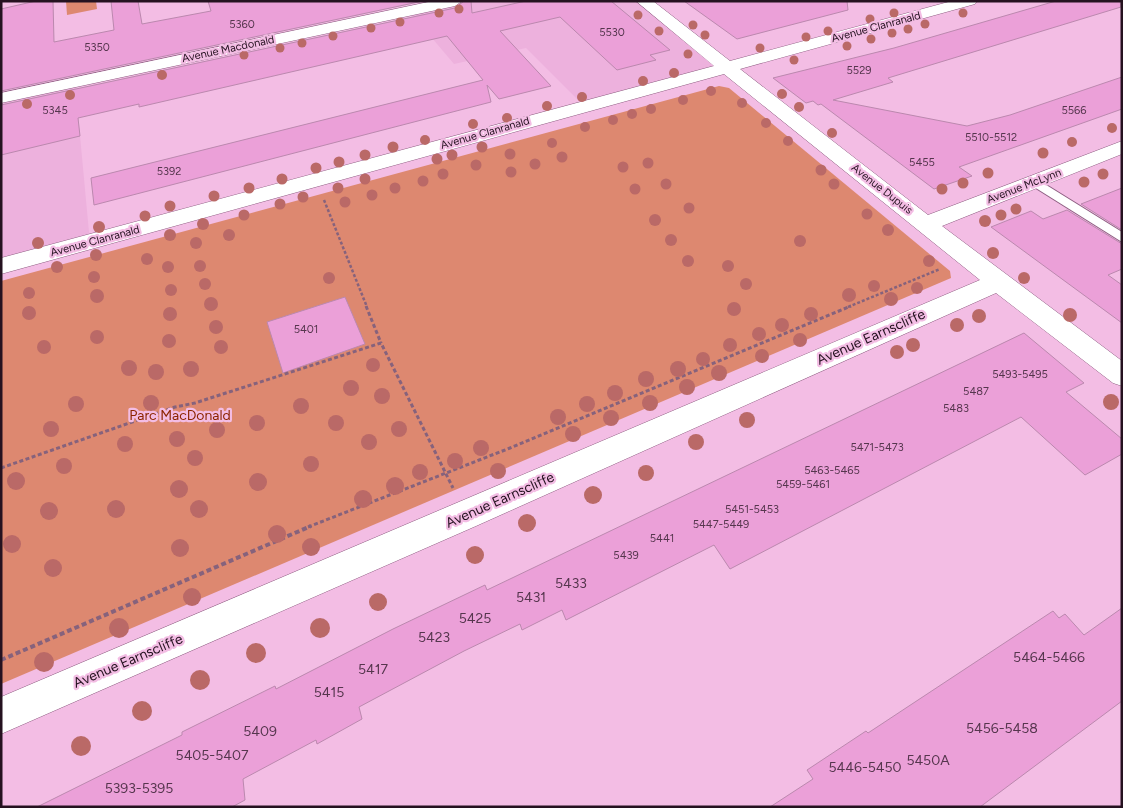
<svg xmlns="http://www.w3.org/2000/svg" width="1123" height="808" viewBox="0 0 1123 808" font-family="Figtree,sans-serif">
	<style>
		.built { fill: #edb1dd }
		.green { fill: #dd8870 }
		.building { fill: #eba0d8; stroke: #bb88ae }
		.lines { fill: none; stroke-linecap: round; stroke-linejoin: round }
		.service-casing { stroke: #8e5e82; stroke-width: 2 }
		.minor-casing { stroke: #8e5e82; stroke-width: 1 }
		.path-far2 { stroke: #86627c; stroke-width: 2.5; stroke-dasharray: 3 2; stroke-linecap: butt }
		.path-far1 { stroke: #86627c; stroke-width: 3; stroke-dasharray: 4 2.5; stroke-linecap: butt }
		.path { stroke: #86627c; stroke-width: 4; stroke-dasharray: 5 3; stroke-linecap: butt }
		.service { fill: #fff; fill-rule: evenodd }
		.minor { fill: #fff; fill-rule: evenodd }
		.tree { fill: #ba6967 }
		.labels { text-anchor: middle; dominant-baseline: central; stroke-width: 4.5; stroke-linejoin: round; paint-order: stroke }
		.number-label { font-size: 11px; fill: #56364e }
		.far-street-label { font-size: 11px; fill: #251220; stroke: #f3bde4 }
		.street-label { font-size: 14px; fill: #251220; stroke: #f3bde4 }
		.park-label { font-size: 14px; fill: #8c2501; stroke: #f3bde4 }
		.near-number-label { font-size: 14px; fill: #56364e }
	</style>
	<rect width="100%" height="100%" fill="#f3bde4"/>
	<g class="built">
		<polygon points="455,1 643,1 727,68 584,106 526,48 454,64 409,11"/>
		<polygon points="75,82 90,243 1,266 1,98"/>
	</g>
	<g class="green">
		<polygon points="66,1 96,1 97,9 67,15"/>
		<polygon points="719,86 729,88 950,271 951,278 1,684 1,281"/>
	</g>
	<g class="building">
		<polygon points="36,1 53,1 54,42 114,30 111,1 138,1 142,24 211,11 208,1 423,1 1,91 1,9"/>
		<polygon points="464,1 471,1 472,13 526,1 611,1 670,50 650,55 656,60 617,70 560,17 500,31 551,86 499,99 487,85 491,102 94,205 91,178 483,80 447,36 139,107 139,104 78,118 80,136 1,155 1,105 455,8"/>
		<polygon points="684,1 847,1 848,10 737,39"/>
		<polygon points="1056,1 1120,1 1121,7 888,78 893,82 833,100 967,126 1010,115 1122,77 1122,109 959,167 972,176 934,189 821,104 818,105 813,101 806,103 773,78 894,48"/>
		<polygon points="1122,188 1122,230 1081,204"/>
		<polygon points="1067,210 1122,244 1122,269 1108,275 1122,285 1122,323 991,227 1031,211 1043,219"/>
		<polygon points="345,297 365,344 283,373 267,322"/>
		<polygon points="1024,333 1084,383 1066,392 1122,439 1122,454 1085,475 1021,417 730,569 714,545 566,620 562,610 522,630 520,624 464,651 359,707 362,719 317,744 316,740 243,779 245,800 232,807 37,807 182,735 182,732 275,686 276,689 393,629 485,585 487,590"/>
		<polygon points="1122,608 1122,701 980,807 770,807 813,779 807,770 866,731 868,733 1053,611 1059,618 1065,614 1084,635"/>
	</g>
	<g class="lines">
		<g class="service-casing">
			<polygon id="service" points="1035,178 1122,232 1122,242 1031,185 1029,182"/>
		</g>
		<g class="minor-casing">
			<g id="minor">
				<polygon points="433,1 462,1 455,6 1,103 1,93"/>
				<polygon points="636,1 653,1 730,61 952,1 977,1 975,4 740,69 928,215 1122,141 1122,154 942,226 1122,361 1122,386 1113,383 996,293 476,526 1,734 1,697 980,280 724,74 1,274 1,258 714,66"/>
			</g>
		</g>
		<g class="path-far2">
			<polyline points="324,200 367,307"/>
			<polyline points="848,307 940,269"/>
		</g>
		<g class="path-far1">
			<polyline points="366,306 381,343"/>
			<polyline points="1,468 175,407 195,403 381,343 453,488"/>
			<polyline points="308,527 510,448 851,306"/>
		</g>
		<polyline class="path" points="1,660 311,526"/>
		<use href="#service" class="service"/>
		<use href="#minor" class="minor"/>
	</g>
	<g class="tree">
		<circle cx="459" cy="9" r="4.5"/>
		<circle cx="439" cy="13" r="4.5"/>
		<circle cx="894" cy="13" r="4.5"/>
		<circle cx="963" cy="13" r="4.5"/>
		<circle cx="638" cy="15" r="4.5"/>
		<circle cx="870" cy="19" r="4.5"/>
		<circle cx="400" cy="22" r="4.5"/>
		<circle cx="925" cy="24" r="4.5"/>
		<circle cx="693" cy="25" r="4.5"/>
		<circle cx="371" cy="28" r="4.5"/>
		<circle cx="908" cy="29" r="4.5"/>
		<circle cx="659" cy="31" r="4.5"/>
		<circle cx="828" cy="31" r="4.5"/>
		<circle cx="892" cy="33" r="4.5"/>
		<circle cx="705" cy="35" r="4.5"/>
		<circle cx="333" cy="36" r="4.5"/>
		<circle cx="806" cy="37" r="4.5"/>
		<circle cx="871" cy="39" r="4.5"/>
		<circle cx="302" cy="43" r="4.5"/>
		<circle cx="847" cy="46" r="4.5"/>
		<circle cx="280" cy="48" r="4.5"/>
		<circle cx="760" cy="48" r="4.5"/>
		<circle cx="688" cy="54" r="4.5"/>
		<circle cx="244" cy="55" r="4.5"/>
		<circle cx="794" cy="60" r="4.5"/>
		<circle cx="674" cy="73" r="5"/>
		<circle cx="162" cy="75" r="5"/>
		<circle cx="643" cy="81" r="5"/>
		<circle cx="711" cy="91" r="5"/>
		<circle cx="782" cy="94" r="5"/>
		<circle cx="70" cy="95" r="5"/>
		<circle cx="582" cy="97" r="5"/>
		<circle cx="683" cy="100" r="5"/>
		<circle cx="742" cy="103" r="5"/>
		<circle cx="27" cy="104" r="5"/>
		<circle cx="547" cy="106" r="5"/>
		<circle cx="799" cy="107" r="5"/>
		<circle cx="651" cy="109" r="5"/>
		<circle cx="632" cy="114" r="5"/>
		<circle cx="507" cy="118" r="5"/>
		<circle cx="613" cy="120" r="5"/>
		<circle cx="766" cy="123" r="5"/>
		<circle cx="473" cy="124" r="5"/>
		<circle cx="585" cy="127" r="5"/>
		<circle cx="1112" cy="128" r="5"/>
		<circle cx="832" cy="133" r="5"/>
		<circle cx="425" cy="140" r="5"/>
		<circle cx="788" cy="141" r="5"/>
		<circle cx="1072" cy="142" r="5"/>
		<circle cx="552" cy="143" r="5"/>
		<circle cx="393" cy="147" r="5.5"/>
		<circle cx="482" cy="147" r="5.5"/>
		<circle cx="1043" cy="153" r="5.5"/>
		<circle cx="510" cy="154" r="5.5"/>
		<circle cx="365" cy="155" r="5.5"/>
		<circle cx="452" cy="155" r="5.5"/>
		<circle cx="562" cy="157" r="5.5"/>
		<circle cx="437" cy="159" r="5.5"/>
		<circle cx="339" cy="162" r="5.5"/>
		<circle cx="648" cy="163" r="5.5"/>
		<circle cx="535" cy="164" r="5.5"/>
		<circle cx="476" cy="165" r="5.5"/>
		<circle cx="623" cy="167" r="5.5"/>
		<circle cx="316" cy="168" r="5.5"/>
		<circle cx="821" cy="170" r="5.5"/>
		<circle cx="511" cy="172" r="5.5"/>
		<circle cx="988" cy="173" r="5.5"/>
		<circle cx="443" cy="174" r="5.5"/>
		<circle cx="1103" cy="174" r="5.5"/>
		<circle cx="282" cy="179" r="5.5"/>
		<circle cx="365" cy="179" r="5.5"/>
		<circle cx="423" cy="181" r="5.5"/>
		<circle cx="1084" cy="182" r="5.5"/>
		<circle cx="963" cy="183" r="5.5"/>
		<circle cx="666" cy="184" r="5.5"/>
		<circle cx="834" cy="184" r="5.5"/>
		<circle cx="249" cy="188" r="5.5"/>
		<circle cx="338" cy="188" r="5.5"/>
		<circle cx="395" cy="188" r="5.5"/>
		<circle cx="635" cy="189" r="5.5"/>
		<circle cx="942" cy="189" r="5.5"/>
		<circle cx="372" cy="195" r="5.5"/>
		<circle cx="214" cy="196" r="5.5"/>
		<circle cx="303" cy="197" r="5.5"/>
		<circle cx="345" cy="202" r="5.5"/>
		<circle cx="280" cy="204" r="5.5"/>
		<circle cx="170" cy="206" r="5.5"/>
		<circle cx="689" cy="208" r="5.5"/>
		<circle cx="1016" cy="209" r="5.5"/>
		<circle cx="867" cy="214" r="5.5"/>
		<circle cx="244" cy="215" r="5.5"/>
		<circle cx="1001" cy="215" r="5.5"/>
		<circle cx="145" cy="216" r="5.5"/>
		<circle cx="655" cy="220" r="6"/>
		<circle cx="985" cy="221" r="6"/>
		<circle cx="203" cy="224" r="6"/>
		<circle cx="99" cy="227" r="6"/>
		<circle cx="888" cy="230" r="6"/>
		<circle cx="170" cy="235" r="6"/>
		<circle cx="229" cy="235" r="6"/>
		<circle cx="671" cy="240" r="6"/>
		<circle cx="800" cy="241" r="6"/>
		<circle cx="38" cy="243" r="6"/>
		<circle cx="196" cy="243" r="6"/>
		<circle cx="993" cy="253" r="6"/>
		<circle cx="96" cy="255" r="6"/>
		<circle cx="147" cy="259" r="6"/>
		<circle cx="688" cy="261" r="6"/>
		<circle cx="929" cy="261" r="6"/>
		<circle cx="200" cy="266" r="6"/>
		<circle cx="728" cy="266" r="6"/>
		<circle cx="57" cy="267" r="6"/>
		<circle cx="168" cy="267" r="6"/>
		<circle cx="94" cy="277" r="6"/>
		<circle cx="329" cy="278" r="6"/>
		<circle cx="1024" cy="278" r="6"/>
		<circle cx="205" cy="284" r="6"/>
		<circle cx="746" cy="284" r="6"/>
		<circle cx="874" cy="286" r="6"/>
		<circle cx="917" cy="288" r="6"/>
		<circle cx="171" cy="290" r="6"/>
		<circle cx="29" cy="293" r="6"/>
		<circle cx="849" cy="295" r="7"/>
		<circle cx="97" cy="296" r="7"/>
		<circle cx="891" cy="299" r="7"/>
		<circle cx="211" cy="304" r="7"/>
		<circle cx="734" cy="309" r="7"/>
		<circle cx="29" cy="313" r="7"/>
		<circle cx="170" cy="314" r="7"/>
		<circle cx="811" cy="314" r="7"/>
		<circle cx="1070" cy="315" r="7"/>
		<circle cx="979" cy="316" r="7"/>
		<circle cx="782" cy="325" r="7"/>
		<circle cx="957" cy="325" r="7"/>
		<circle cx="216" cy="327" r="7"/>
		<circle cx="759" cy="334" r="7"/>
		<circle cx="97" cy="337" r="7"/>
		<circle cx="800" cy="340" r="7"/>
		<circle cx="169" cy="341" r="7"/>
		<circle cx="730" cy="345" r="7"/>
		<circle cx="913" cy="345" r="7"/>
		<circle cx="44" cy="347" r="7"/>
		<circle cx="221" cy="347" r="7"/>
		<circle cx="897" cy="352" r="7"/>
		<circle cx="762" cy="356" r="7"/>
		<circle cx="703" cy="359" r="7"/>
		<circle cx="373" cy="365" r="7"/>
		<circle cx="129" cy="368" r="8"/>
		<circle cx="191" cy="369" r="8"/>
		<circle cx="678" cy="369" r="8"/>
		<circle cx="156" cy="372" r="8"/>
		<circle cx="719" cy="373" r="8"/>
		<circle cx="646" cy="379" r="8"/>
		<circle cx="687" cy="387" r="8"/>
		<circle cx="351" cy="388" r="8"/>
		<circle cx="615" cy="393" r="8"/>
		<circle cx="382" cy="396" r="8"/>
		<circle cx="1111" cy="402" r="8"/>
		<circle cx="151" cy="403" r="8"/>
		<circle cx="650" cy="403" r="8"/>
		<circle cx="76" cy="404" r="8"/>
		<circle cx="587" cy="404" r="8"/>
		<circle cx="301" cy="406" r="8"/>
		<circle cx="558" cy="417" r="8"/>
		<circle cx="611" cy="418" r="8"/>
		<circle cx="747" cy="420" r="8"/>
		<circle cx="257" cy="423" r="8"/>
		<circle cx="336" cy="423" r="8"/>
		<circle cx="51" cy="429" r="8"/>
		<circle cx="399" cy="429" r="8"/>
		<circle cx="217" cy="430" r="8"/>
		<circle cx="573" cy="434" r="8"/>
		<circle cx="177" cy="439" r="8"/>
		<circle cx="369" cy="442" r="8"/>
		<circle cx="696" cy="442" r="8"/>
		<circle cx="125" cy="444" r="8"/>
		<circle cx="481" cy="448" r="8"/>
		<circle cx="195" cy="458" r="8"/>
		<circle cx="455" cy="461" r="8"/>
		<circle cx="311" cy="464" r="8"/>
		<circle cx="64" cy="466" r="8"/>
		<circle cx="498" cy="471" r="8"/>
		<circle cx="420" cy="472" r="8"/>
		<circle cx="646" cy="473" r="8"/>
		<circle cx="16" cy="481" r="9"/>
		<circle cx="258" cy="482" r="9"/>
		<circle cx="395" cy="486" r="9"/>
		<circle cx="179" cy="489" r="9"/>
		<circle cx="593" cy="495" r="9"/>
		<circle cx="363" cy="499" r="9"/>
		<circle cx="116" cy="509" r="9"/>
		<circle cx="199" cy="509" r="9"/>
		<circle cx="49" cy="511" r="9"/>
		<circle cx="527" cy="523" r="9"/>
		<circle cx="277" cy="534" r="9"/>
		<circle cx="12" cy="544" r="9"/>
		<circle cx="311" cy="547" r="9"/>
		<circle cx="180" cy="548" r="9"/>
		<circle cx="475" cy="555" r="9"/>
		<circle cx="53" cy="568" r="9"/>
		<circle cx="192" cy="597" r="9"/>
		<circle cx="378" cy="602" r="9"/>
		<circle cx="119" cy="628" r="10"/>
		<circle cx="320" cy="628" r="10"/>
		<circle cx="256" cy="653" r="10"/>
		<circle cx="44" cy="662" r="10"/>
		<circle cx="200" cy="680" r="10"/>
		<circle cx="142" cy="711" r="10"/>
		<circle cx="81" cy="746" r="10"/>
	</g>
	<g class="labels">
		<g class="number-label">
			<text x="242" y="24">5360</text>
			<text x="612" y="32">5530</text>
			<text x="97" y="47">5350</text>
			<text x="859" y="70">5529</text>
			<text x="55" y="110">5345</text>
			<text x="1074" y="110">5566</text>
			<text x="991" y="137">5510-5512</text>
			<text x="922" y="162">5455</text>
			<text x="169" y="171">5392</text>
			<text x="306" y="329">5401</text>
			<text x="1020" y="374">5493-5495</text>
			<text x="976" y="391">5487</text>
			<text x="956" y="408">5483</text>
			<text x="877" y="447">5471-5473</text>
			<text x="832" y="470">5463-5465</text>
			<text x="803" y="484">5459-5461</text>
			<text x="752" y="509">5451-5453</text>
			<text x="721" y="524">5447-5449</text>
			<text x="662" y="538">5441</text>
			<text x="626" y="555">5439</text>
		</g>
		<g class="far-street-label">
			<text transform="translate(876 27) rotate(-15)">Avenue Clanranald</text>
			<text transform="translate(228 49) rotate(-12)">Avenue Macdonald</text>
			<text transform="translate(485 133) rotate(-16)">Avenue Clanranald</text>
			<text transform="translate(1024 186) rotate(-21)">Avenue McLynn</text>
			<text transform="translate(882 189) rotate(38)">Avenue Dupuis</text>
			<text transform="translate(95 241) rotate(-15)">Avenue Clanranald</text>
		</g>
		<g class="street-label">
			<text transform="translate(871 337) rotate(-24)">Avenue Earnscliffe</text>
			<text transform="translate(500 500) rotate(-24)">Avenue Earnscliffe</text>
			<text transform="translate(128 661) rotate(-23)">Avenue Earnscliffe</text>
		</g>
		<g class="park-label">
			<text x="180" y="415">Parc MacDonald</text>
		</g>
		<g class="near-number-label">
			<text x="571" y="583">5433</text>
			<text x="531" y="597">5431</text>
			<text x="475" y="618">5425</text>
			<text x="434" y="637">5423</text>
			<text x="1049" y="657">5464-5466</text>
			<text x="373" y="669">5417</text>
			<text x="329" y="692">5415</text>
			<text x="1002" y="728">5456-5458</text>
			<text x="260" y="731">5409</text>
			<text x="212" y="755">5405-5407</text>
			<text x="928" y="760">5450A</text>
			<text x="865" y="767">5446-5450</text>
			<text x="139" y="788">5393-5395</text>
		</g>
	</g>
	<rect width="1123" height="808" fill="none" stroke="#251220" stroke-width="5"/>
</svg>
